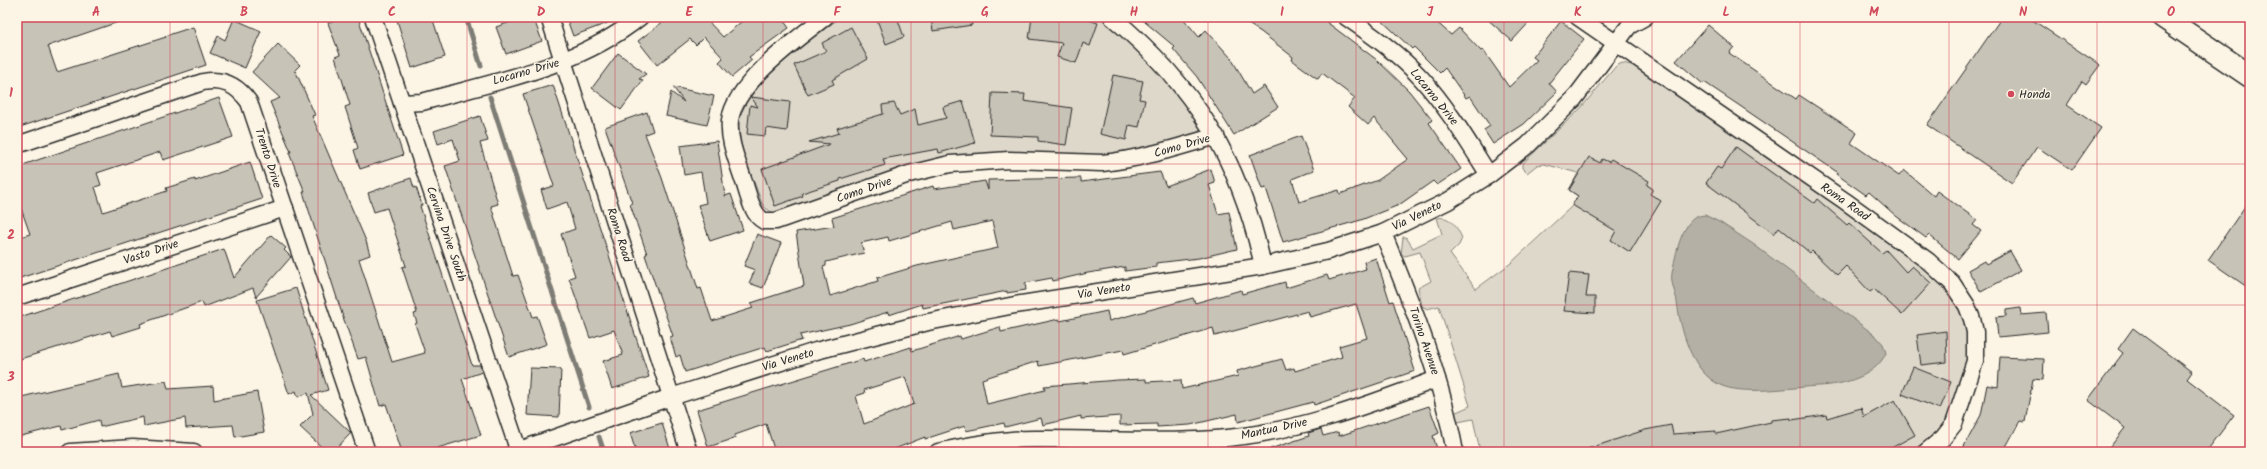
<svg xmlns="http://www.w3.org/2000/svg" width="2267" height="469" viewBox="0 0 2267 469" font-family="Kalam,sans-serif">
	<style>
		.green { fill: #ded8ca; stroke: #84827a }
		.water { fill: #b4b0a5; stroke: #7d7b74 }
		.lines { fill: none; stroke-linecap: round; stroke-linejoin: round }
		.stream { stroke: #7d7b74; stroke-width: 5 }
		.building { fill: #c8c3b7; stroke: #2b2b2b; fill-rule: evenodd }
		.minor-casing { stroke: #2b2b2b; stroke-width: 19 }
		.primary-casing { stroke: #2b2b2b; stroke-width: 25 }
		.minor { stroke: #fcf5e5; stroke-width: 16 }
		.primary { stroke: #fcf5e5; stroke-width: 22 }
		.grid { fill: none; stroke: #d1495b; stroke-width: 1; stroke-opacity: 0.55 }
		.poi-dot { fill: #d1495b; stroke: #fcf5e5; stroke-width: 1.5 }
		.labels { text-anchor: middle; dominant-baseline: central; stroke-width: 3; stroke-linejoin: round; paint-order: stroke }
		.street-label { font-size: 12px; fill: #2b2b2b; stroke: #fcf5e5 }
		.poi-label { font-size: 12px; fill: #2b2b2b; stroke: #fcf5e5; text-anchor: start }
		.neatline { fill: none; stroke: #d1495b; stroke-width: 1.5 }
		.grid-label { font-size: 13px; text-anchor: middle; font-weight: bold; fill: #d1495b }
	</style>
	<rect width="100%" height="100%" fill="#fcf5e5"/>
	<filter id="ink" filterUnits="userSpaceOnUse"><feTurbulence type="fractalNoise" baseFrequency=".025" numOctaves="2"/><feDisplacementMap in="SourceGraphic" scale="8" xChannelSelector="R" yChannelSelector="G"/><feConvolveMatrix kernelMatrix="1 2 1 2 8 2 1 2 1" color-interpolation-filters="sRGB"/></filter>
	<g filter="url(#ink)">
		<g class="green">
			<path d="M841,17H1101L1141,50L1167,78L1201,128L1196,135L1140,151L1106,156L1004,153L773,213L764,207L761,201C753,177 738,148 739,122C741,89 814,37 841,17Z"/>
			<path d="M1622,63L1636,66L1920,262C1939,279 1961,298 1967,324C1974,353 1957,409 1938,430C1930,440 1918,447 1906,452H1478L1480,451L1473,419L1458,422L1454,413L1470,406L1439,306L1427,309L1422,306L1418,288L1431,281L1420,252L1405,256L1401,254L1403,237H1406L1413,248L1442,234L1437,218C1450,215 1457,227 1462,238L1459,245L1450,254L1476,289L1511,263L1571,207L1578,196L1569,190L1578,173L1544,164L1537,165L1527,173L1522,168V164L1580,109L1616,66Z"/>
		</g>
		<path class="water" d="M1705,215L1721,223L1753,244L1876,336L1883,344L1886,353C1876,376 1844,385 1819,386C1794,387 1743,396 1720,385C1691,371 1681,331 1677,302C1676,293 1670,283 1672,273C1675,259 1677,246 1683,233C1689,222 1692,216 1705,215Z"/>
		<g class="lines">
			<g class="stream">
				<polyline points="466,17 481,66"/>
				<polyline points="490,97 589,407"/>
				<polyline points="599,437 604,452"/>
			</g>
		</g>
		<g class="building">
			<polygon points="17,17 126,17 127,19 48,46 57,72 166,37 165,36 193,27 206,65 17,128"/>
			<polygon points="345,17 358,17 403,155 360,169 354,150 358,148 345,107 350,105 335,57 340,55 328,23"/>
			<polygon points="396,17 432,17 445,57 412,68"/>
			<polygon points="525,17 533,17 542,41 506,54 496,27"/>
			<polygon points="566,17 621,17 621,18 573,36"/>
			<polygon points="669,17 704,17 723,37 747,17 781,17 789,28 749,57 752,60 732,77 719,62 723,58 704,37 696,45 690,39 657,65 638,41"/>
			<polygon points="876,17 897,17 904,37 886,44"/>
			<polygon points="931,17 971,17 972,25 933,31"/>
			<polygon points="1032,17 1080,17 1098,23 1090,46 1083,43 1076,63 1057,57 1062,43 1029,39"/>
			<polygon points="1139,17 1182,17 1199,37 1206,30 1231,58 1252,94 1264,86 1278,107 1234,135 1197,77 1173,49 1175,47"/>
			<polygon points="1237,17 1320,17 1377,60 1409,91 1432,120 1429,123 1461,169 1437,185 1433,181 1399,205 1361,220 1283,242 1266,188 1262,189 1250,155 1301,136 1314,170 1292,179 1299,202 1339,190 1340,194 1378,180 1408,159 1374,118 1368,125 1348,107 1355,98 1322,73 1318,79 1292,60 1293,57 1261,32"/>
			<polygon points="1378,17 1431,17 1451,35 1459,28 1481,51 1483,50 1509,87 1537,60 1533,57 1561,21 1584,39 1549,83 1557,92 1524,124 1493,144 1484,130 1490,126 1470,96 1466,98 1445,68 1440,73 1414,47 1412,49"/>
			<polygon points="1485,17 1534,17 1512,41"/>
			<polygon points="2002,17 2028,17 2100,65 2086,84 2082,81 2067,105 2101,128 2072,170 2037,147 2012,183 1927,125"/>
			<polygon points="234,19 261,31 245,68 210,53 218,36 225,40"/>
			<polygon points="1708,25 1734,47 1729,53 1796,99 1799,95 1857,133 1851,143 1899,176 1904,170 1934,196 1937,191 1977,220 1973,225 1981,231 1958,259 1929,235 1926,238 1896,216 1869,192 1866,195 1836,174 1837,172 1737,104 1704,82 1703,84 1676,61"/>
			<polygon points="851,27 868,59 832,80 834,84 808,95 794,65 826,51 822,43"/>
			<polygon points="278,44 300,65 295,70 315,115 312,116 366,241 370,255 359,259 392,362 425,353 415,324 417,323 414,314 417,313 402,267 406,266 387,208 374,212 368,193 411,178 414,188 416,187 422,205 420,206 472,365 480,365 482,372 462,379 481,435 424,452 402,452 386,404 380,406 366,357 358,359 343,317 303,192 305,192 289,153 291,152 270,102 280,98 252,72"/>
			<polygon points="618,53 646,74 639,79 643,80 621,110 592,88"/>
			<polygon points="1113,75 1143,81 1139,99 1145,100 1139,127 1129,125 1126,140 1100,134"/>
			<polygon points="553,85 649,377 612,389 603,361 623,355 614,330 590,338 569,278 575,276 561,234 575,229 567,202 547,209 541,190 554,186 523,94"/>
			<polygon points="673,87 714,96 707,125 666,116 671,92 684,102"/>
			<polygon points="992,93 1025,94 1024,101 1072,108 1066,145 1038,141 1038,137 990,135"/>
			<polygon points="751,97 790,102 787,131 766,128 765,136 747,134 750,105 758,107"/>
			<polygon points="219,98 233,137 163,160 160,152 97,173 101,185 95,187 103,212 167,191 166,188 195,179 195,181 250,162 262,199 17,279 17,238 30,234 17,197 17,167"/>
			<polygon points="963,101 975,143 939,153 938,149 883,159 885,165 840,179 840,181 802,193 803,196 775,206 762,169 830,144 809,142 839,133 837,128 883,114 882,105 894,103 900,115 915,109 918,125 946,118 943,107"/>
			<path d="M647,112L653,131L645,134L662,178L698,289L701,288L712,321L753,308L751,303L804,286L796,232L834,226L832,218L933,186L934,189L985,181L988,190V180L1081,178V182L1160,172L1166,186L1211,169L1215,183L1209,185L1218,214L1229,212L1237,249L1199,258L1156,263V267L1125,271V267L1088,273L1053,281L1052,278L1025,283L1026,290L1007,293V291L923,308L922,304L889,315L888,312L850,324L800,335L802,340L767,351L765,347L685,372L680,355L676,357L670,337L673,336L645,255L647,254L630,204L632,203L605,127ZM992,221L998,248L917,266L877,278L878,281L830,296L823,267L826,266V262L864,253L861,243L888,237L889,241L952,222L954,230Z"/>
			<polygon points="480,116 488,141 480,143 498,204 491,206 513,276 518,275 533,317 537,316 547,344 509,357 445,166 460,161 453,139 438,144 434,131"/>
			<polygon points="717,141 725,196 731,194 743,230 710,241 698,205 706,203 701,172 684,175 680,146"/>
			<polygon points="1736,147 1814,203 1817,199 1847,225 1849,223 1882,253 1886,250 1906,272 1912,266 1931,283 1902,315 1874,289 1870,292 1846,266 1837,275 1812,251 1810,253 1779,227 1774,234 1706,183 1717,167 1721,169"/>
			<polygon points="1589,157 1600,163 1602,159 1609,162 1611,159 1649,181 1647,185 1653,189 1650,194 1661,201 1630,252 1611,240 1616,231 1572,205 1578,196 1569,190"/>
			<polygon points="2250,199 2250,289 2208,260"/>
			<polygon points="757,234 781,243 763,288 749,283 755,270 744,266"/>
			<polygon points="271,235 286,248 284,250 291,257 256,297 253,288 204,307 202,302 140,324 141,327 112,336 110,331 20,359 17,351 17,318 224,249 234,278"/>
			<polygon points="2010,251 2021,270 1981,292 1968,270 1984,261 1986,264"/>
			<path d="M1376,258L1390,302L1393,301L1415,371L1314,405L1313,402L1238,422L1237,414L1190,425L1157,427V424L1120,425V416L1081,419V416L1043,425L1041,418L1005,427L1004,423L966,431L965,426L925,439V437L887,452H775L766,424L735,435L736,438L708,447L697,410L863,359L864,362L911,347L912,351L960,336L961,339L1000,327L1001,332L1059,319L1060,321L1107,311L1109,321L1193,298L1195,303L1241,290L1242,294L1285,282L1286,288L1327,275L1329,280L1366,269L1364,262ZM1356,304L1367,338L1339,346L1342,357L1295,371L1294,368L1286,370L1282,359L1237,371L1238,376L1182,389L1181,380L1146,382V379L1118,380L1044,386L1045,390L987,404L982,379L1038,361L1039,366L1123,350L1124,354L1213,328L1215,336L1308,311L1310,317ZM905,377L914,404L864,424L856,396L865,393L864,390Z"/>
			<polygon points="1569,273 1589,275 1586,297 1595,297 1595,313 1564,311"/>
			<polygon points="296,288 328,390 311,395 351,433 333,452 327,452 300,427 313,414 308,393 298,397 296,391 289,394 257,300"/>
			<polygon points="2020,308 2021,315 2046,313 2048,332 1998,337 1996,317 2006,316 2006,310"/>
			<polygon points="2133,328 2192,372 2187,379 2234,415 2206,452 2106,452 2125,428 2088,400 2123,353 2118,349"/>
			<polygon points="1946,331 1947,362 1921,365 1917,335"/>
			<polygon points="2000,357 2044,359 2043,380 2033,379 2025,422 2020,421 2003,452 1961,452 1981,415 1987,385 1998,387"/>
			<polygon points="1913,367 1951,382 1940,409 1902,394"/>
			<polygon points="530,368 561,369 559,417 527,415"/>
			<polygon points="119,374 122,388 166,381 168,389 213,386 214,400 257,392 264,432 235,437 233,425 186,428 185,418 144,426 143,417 100,427 99,420 62,430 61,426 17,437 17,398"/>
			<polygon points="1895,400 1915,435 1884,452 1587,452 1587,449 1645,430 1671,425 1673,434 1716,431 1716,434 1771,422 1771,420 1791,418 1791,420 1826,415 1827,418 1861,408 1864,417"/>
			<polygon points="1429,406 1439,433 1433,436 1438,452 1271,452 1270,449 1309,436 1308,433 1321,429 1323,436 1338,432 1339,436"/>
			<polygon points="662,423 671,452 636,452 630,433"/>
		</g>
		<g class="lines">
			<g class="minor-casing">
				<g id="minor">
					<polyline points="373,17 519,452"/>
					<polyline points="549,17 689,452"/>
					<path d="M825,17C797,39 735,83 730,120C728,140 737,160 743,179C748,192 751,214 764,221H776L909,174L950,164L1009,160L1102,163C1141,159 1178,147 1216,136"/>
					<path d="M1112,17C1195,86 1240,160 1263,266"/>
					<path d="M1346,17C1372,35 1399,54 1421,78C1448,108 1468,142 1489,175"/>
					<polyline points="1578,17 1845,201 1928,261 1952,283 1967,306 1972,319 1975,332 1975,361 1954,424 1943,438 1926,452"/>
					<path d="M402,103L422,102C497,81 578,67 640,17"/>
					<path d="M17,145L203,82C223,78 237,85 249,102L367,452"/>
					<path d="M1383,233C1412,304 1441,376 1455,452"/>
					<polyline points="17,297 285,208"/>
					<polyline points="70,452 133,448 194,452"/>
					<polyline points="514,452 671,397 816,351 928,322 1015,305 1263,266 1328,251 1383,233 1448,201 1489,175 1528,145 1574,99 1629,26 1645,17"/>
					<path d="M938,452C969,445 1002,439 1034,439C1094,438 1155,444 1215,439C1292,434 1366,406 1437,379"/>
				</g>
			</g>
			<g class="primary-casing">
				<polyline id="primary" points="2163,17 2250,76"/>
			</g>
			<use href="#minor" class="minor"/>
			<use href="#primary" class="primary"/>
		</g>
	</g>
	<path class="grid" d="M170,17V452M318,17V452M467,17V452M615,17V452M763,17V452M911,17V452M1059,17V452M1208,17V452M1356,17V452M1504,17V452M1652,17V452M1800,17V452M1949,17V452M2097,17V452M17,164H2250M17,305H2250"/>
	<circle class="poi-dot" cx="2011" cy="94" r="4"/>
	<g class="labels">
		<g class="street-label">
			<text transform="translate(526 72) rotate(-16)">Locarno Drive</text>
			<text transform="translate(1434 97) rotate(51)">Locarno Drive</text>
			<text transform="translate(1182 146) rotate(-16)">Como Drive</text>
			<text transform="translate(268 158) rotate(72)">Trento Drive</text>
			<text transform="translate(864 190) rotate(-19)">Como Drive</text>
			<text transform="translate(1845 202) rotate(35)">Roma Road</text>
			<text transform="translate(1417 216) rotate(-26)">Via Veneto</text>
			<text transform="translate(446 234) rotate(71)">Cervina Drive South</text>
			<text transform="translate(619 235) rotate(72)">Roma Road</text>
			<text transform="translate(151 252) rotate(-18)">Vasto Drive</text>
			<text transform="translate(1104 291) rotate(-9)">Via Veneto</text>
			<text transform="translate(1424 341) rotate(71)">Torino Avenue</text>
			<text transform="translate(788 360) rotate(-17)">Via Veneto</text>
			<text transform="translate(1274 429) rotate(-12)">Mantua Drive</text>
		</g>
		<g class="poi-label">
			<text x="2019" y="94">Honda</text>
		</g>
	</g>
	<rect width="2267" height="469" fill="none" stroke="#fcf5e5" stroke-width="44"/>
	<rect x="22" y="22" width="2223" height="425" class="neatline"/>
	<g class="grid-label">
		<text x="96" y="16">A</text>
		<text x="244" y="16">B</text>
		<text x="392" y="16">C</text>
		<text x="541" y="16">D</text>
		<text x="689" y="16">E</text>
		<text x="837" y="16">F</text>
		<text x="985" y="16">G</text>
		<text x="1134" y="16">H</text>
		<text x="1282" y="16">I</text>
		<text x="1430" y="16">J</text>
		<text x="1578" y="16">K</text>
		<text x="1726" y="16">L</text>
		<text x="1874" y="16">M</text>
		<text x="2023" y="16">N</text>
		<text x="2171" y="16">O</text>
		<text x="11" y="97">1</text>
		<text x="11" y="239">2</text>
		<text x="11" y="381">3</text>
	</g>
</svg>
